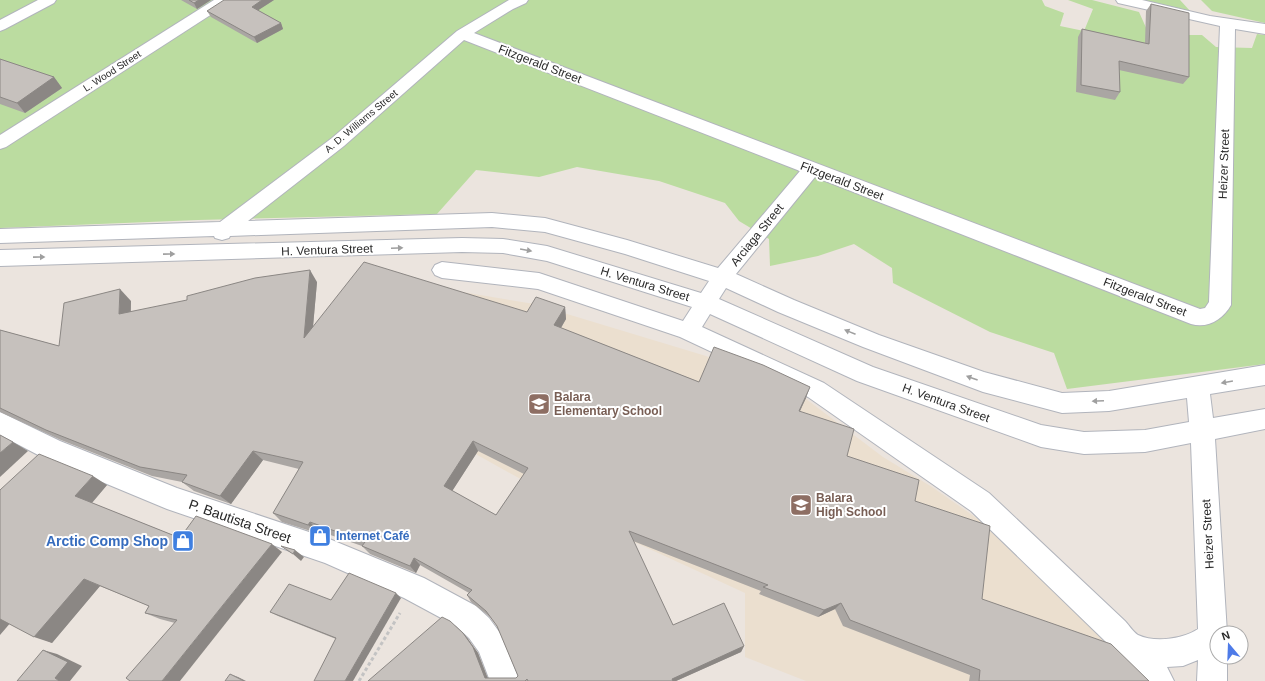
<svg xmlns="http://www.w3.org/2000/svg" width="1265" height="681" viewBox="0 0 1265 681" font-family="Helvetica,sans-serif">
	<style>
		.education { fill: #ebdfcf }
		.green { fill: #bbdca0 }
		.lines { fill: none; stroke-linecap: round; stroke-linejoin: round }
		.minor-casing { stroke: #b1b4bc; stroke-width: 2 }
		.path { stroke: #c3c3c3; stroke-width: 3; stroke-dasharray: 3.5 2.5; stroke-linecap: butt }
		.minor { fill: #fff; fill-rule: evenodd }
		.wall { fill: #aaa6a3; fill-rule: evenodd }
		.shaded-wall { fill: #8b8784 }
		.building { fill: #c6c1bd; stroke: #8b8784; fill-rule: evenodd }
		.oneway { fill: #9f9f9f }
		.labels { text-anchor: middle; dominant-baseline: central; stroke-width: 4; stroke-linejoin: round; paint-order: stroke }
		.far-street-label { font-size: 10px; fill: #2a2a2a; stroke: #fff }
		.street-label { font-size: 12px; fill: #2a2a2a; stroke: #fff }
		.education-label { font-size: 12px; font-weight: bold; fill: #785e54; stroke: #fff; text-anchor: start }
		.shop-label { font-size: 12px; font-weight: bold; fill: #366cbe; stroke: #fff; text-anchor: start }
		.near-street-label { font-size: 14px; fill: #2a2a2a; stroke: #fff }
		.near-shop-label { font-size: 14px; font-weight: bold; fill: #366cbe; stroke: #fff; text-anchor: end }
	</style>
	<rect width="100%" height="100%" fill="#ebe4de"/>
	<polygon class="education" points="361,275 534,304 706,356 806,399 883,457 932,487 985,524 1112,641 1138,681 806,681 745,657 745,593 630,540 463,447"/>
	<g class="green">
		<polygon points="0,0 1042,0 1045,6 1064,13 1060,26 1084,31 1093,9 1068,0 1092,0 1139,12 1152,41 1180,35 1202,35 1216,47 1252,48 1257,34 1265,35 1265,364 1067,389 1054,353 990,332 893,283 892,268 854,244 818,256 770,266 769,239 739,221 725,203 659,181 577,167 539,177 476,170 437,214 198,220 0,228"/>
		<polygon points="1140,0 1180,0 1191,12"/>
		<polygon points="1201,0 1265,0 1265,23 1212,11"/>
	</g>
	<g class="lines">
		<g class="minor-casing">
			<g id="minor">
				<polygon points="38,0 56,0 54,3 5,29 0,31 0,20"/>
				<polygon points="214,0 231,0 229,3 6,147 0,149 0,135"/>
				<path d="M509,0H528L526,3L513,9L474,33L1200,309L1205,308L1209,302L1220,26L1118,3L1116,0H1142L1210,16L1265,24V34L1235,29L1231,305C1223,319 1208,329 1191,324L815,177L736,274L794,300L879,335L984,372L1062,393L1109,391L1265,365V385L1210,394L1213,418L1265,409V429L1215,439L1227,633H1217V657H1227V681H1197L1198,660L1183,666L1167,667L1174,681H1140L1105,641L971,511L808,397L680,337L538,289L442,278L435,275L432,270L435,265L442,262L539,273L683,321L692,307L547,261L503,253L462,252L0,266V250L462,238L503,239L547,246L701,293L709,281L625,254L545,232L492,227L230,236L229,238L222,240L215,238L214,236L0,243V229L220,222L332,138L457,31ZM464,40L800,171L718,268L627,240L545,218L492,213L248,221L344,146ZM726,288L778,312L863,347L983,392L1062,413L1109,411L1187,398L1189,422L1145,430L1084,432L1041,425L873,367L719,299ZM710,314L857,381L1041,447L1084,454L1145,452L1191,443L1198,629C1183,639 1155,643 1138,635C1133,632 1129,625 1125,621L989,493L824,383L702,327Z"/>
				<polygon points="0,412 60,441 177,488 327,538 424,578 476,606 489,618 500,633 520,681 490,681 479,652 469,638 456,626 404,598 325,563 167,509 42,457 0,435"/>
			</g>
		</g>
		<polyline class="path" points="359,681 400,613"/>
		<use href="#minor" class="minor"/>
	</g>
	<g class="wall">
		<polygon points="181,0 211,0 197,9"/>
		<polygon points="274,0 258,10 281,23 283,29 257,43 211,17 207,11"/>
		<polygon points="1151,4 1189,77 1183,84 1119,70 1120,92 1115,100 1076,92 1078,37 1082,29 1145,43 1146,11"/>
		<polygon points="0,59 54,77 62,88 25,113 0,104"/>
		<path d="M317,282L313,326L527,312L565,307L566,319L561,328L699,382L806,398L799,412L847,456L915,501L982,599L1149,681H969L970,675L843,626L835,609L818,617L759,594L761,591L633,541L673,625L744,646L741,652L676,681H368L463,633L468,639L478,653L487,678H516L518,676L498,627L490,617L471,602L467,595L469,593L420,565L416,573L370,554L362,546L319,531L317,533L282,522L273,513L299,469L263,460L231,504L194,491L182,482L152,476L61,440L0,412V330L59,346L131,301V312ZM478,451L524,474L496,515L452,491Z"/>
		<polygon points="107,485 92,503 180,538 282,552 175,623 160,619 145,613 149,606 100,586 52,643 10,624 0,490"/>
		<polygon points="401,598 336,639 278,616 270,612 331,600"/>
	</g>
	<g class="shaded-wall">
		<polygon points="199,0 211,0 197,9 194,3"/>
		<polygon points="262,0 274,0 254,13 252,7"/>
		<polygon points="281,23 283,29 257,43 254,37"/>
		<polygon points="54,77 62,88 25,113 17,103"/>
		<polygon points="310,270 317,282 311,349 304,338"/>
		<polygon points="120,289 131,301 130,326 119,314"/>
		<polygon points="565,307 566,319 556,336 554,325"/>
		<polygon points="810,387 806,398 795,422 799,411"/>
		<polygon points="473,441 478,451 449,496 444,486"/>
		<polygon points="13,442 28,451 0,477 0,453"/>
		<polygon points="253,451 263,460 231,504 220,496"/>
		<polygon points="93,476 107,485 90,505 75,496"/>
		<polygon points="310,522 319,531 317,533 308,525"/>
		<polygon points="272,544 282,552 180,681 162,681"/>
		<polygon points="295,550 304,557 301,561 293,554"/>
		<polygon points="414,558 420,565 416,573 410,566"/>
		<polygon points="84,579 100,586 52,643 34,637"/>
		<polygon points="396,593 401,598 353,681 345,681"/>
		<polygon points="841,603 835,609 818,617 824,610"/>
		<polygon points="0,617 12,621 0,635"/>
		<polygon points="463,633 468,639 478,653 489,681 485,678"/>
		<polygon points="744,646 741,652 676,681 672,681 672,679"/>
		<polygon points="43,650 57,654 82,666 70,681 59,681 55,678"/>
		<polygon points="230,674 238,677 246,681 244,681"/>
	</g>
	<g class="building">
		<polygon points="189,0 199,0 194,3"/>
		<polygon points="224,0 262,0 252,7 281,23 254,37 207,11"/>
		<polygon points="1151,4 1189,13 1189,77 1119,61 1120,92 1081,85 1082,29 1149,44"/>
		<polygon points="0,59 54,77 17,103 0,97"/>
		<path d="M364,262L527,312L536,297L565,307L554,325L699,382L714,347L763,365L810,387L799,411L854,429L847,456L919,480L915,501L990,526L982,599L1111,644L1149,681H979L980,670L850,620L841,603L824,610L763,587L768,585L629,531L673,625L724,603L744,646L672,679L673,681H528L527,679L525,681H368L442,617L450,621L463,633L473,647L485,678H516L518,676L497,626L486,611L467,595L472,590L414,558L410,566L362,546L365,542L310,522L308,525L273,513L303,462L253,451L220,496L182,482L187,475L140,467L46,430L0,408V330L59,346L64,303L120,289L119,314L187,300V296L255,278L310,270L304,338ZM473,441L528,468L496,515L444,486Z"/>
		<polygon points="0,435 13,442 0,453"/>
		<polygon points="39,454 93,476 75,496 180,538 196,516 272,544 162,681 130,681 126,678 177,620 145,613 149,606 84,579 34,637 0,619 0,490"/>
		<polygon points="281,546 295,550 293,554"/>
		<polygon points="349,573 396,593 345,681 314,681 336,638 270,612 289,584 331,600"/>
		<polygon points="43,650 68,662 55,678 59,681 17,681"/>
		<polygon points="230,674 244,681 225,681"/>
	</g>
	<defs><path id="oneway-solid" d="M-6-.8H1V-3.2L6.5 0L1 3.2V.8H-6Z"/></defs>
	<g class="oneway">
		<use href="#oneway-solid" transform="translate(397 248) rotate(-2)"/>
		<use href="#oneway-solid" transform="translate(526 250) rotate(10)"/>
		<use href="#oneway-solid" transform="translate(169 254) rotate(-1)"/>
		<use href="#oneway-solid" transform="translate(39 257) rotate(-1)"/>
		<use href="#oneway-solid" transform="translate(850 332) rotate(-158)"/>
		<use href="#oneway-solid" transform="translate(972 378) rotate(-160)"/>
		<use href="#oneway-solid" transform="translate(1227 382) rotate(170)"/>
		<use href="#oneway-solid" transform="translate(1098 401) rotate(177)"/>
	</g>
	<defs>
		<g id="school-square" transform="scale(1.15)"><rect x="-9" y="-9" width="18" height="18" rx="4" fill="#8d6e63" stroke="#fff"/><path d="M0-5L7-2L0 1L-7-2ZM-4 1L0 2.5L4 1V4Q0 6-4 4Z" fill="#fff"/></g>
		<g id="shop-square" transform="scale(1.15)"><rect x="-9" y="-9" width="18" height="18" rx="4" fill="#3f7fe0" stroke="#fff"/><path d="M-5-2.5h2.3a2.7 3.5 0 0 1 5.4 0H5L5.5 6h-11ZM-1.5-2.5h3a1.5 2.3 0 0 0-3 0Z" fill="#fff"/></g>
	</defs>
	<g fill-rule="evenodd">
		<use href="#school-square" x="539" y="404"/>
		<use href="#school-square" x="801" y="505"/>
		<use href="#shop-square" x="320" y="536"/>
		<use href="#shop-square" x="183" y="541"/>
	</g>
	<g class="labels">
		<g class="far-street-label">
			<text transform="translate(112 71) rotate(-33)">L. Wood Street</text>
			<text transform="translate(361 121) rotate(-40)">A. D. Williams Street</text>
		</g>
		<g class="street-label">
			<text transform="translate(540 64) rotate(21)">Fitzgerald Street</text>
			<text transform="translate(1224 164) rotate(-88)">Heizer Street</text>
			<text transform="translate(842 181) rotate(21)">Fitzgerald Street</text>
			<text transform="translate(757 235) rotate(-51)">Arciaga Street</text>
			<text transform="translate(327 250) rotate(-2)">H. Ventura Street</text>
			<text transform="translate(645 284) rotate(17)">H. Ventura Street</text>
			<text transform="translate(1145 297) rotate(21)">Fitzgerald Street</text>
			<text transform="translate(946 403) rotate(20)">H. Ventura Street</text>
			<text transform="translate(1208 534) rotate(-93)">Heizer Street</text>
		</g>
		<g class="education-label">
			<text x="554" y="397">Balara<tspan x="554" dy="14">Elementary School</tspan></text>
			<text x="816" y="498">Balara<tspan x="816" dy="14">High School</tspan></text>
		</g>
		<g class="shop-label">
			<text x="336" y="536">Internet Café</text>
		</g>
		<g class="near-street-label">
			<text transform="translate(240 521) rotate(19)">P. Bautista Street</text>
		</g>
		<g class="near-shop-label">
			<text x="168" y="541">Arctic Comp Shop</text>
		</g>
	</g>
	<g transform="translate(1229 645) rotate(341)"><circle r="19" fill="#ffffff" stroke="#aaaaaa"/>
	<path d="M0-3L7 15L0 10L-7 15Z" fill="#4e7be8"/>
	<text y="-6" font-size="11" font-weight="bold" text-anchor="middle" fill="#2a2a2a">N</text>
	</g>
</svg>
